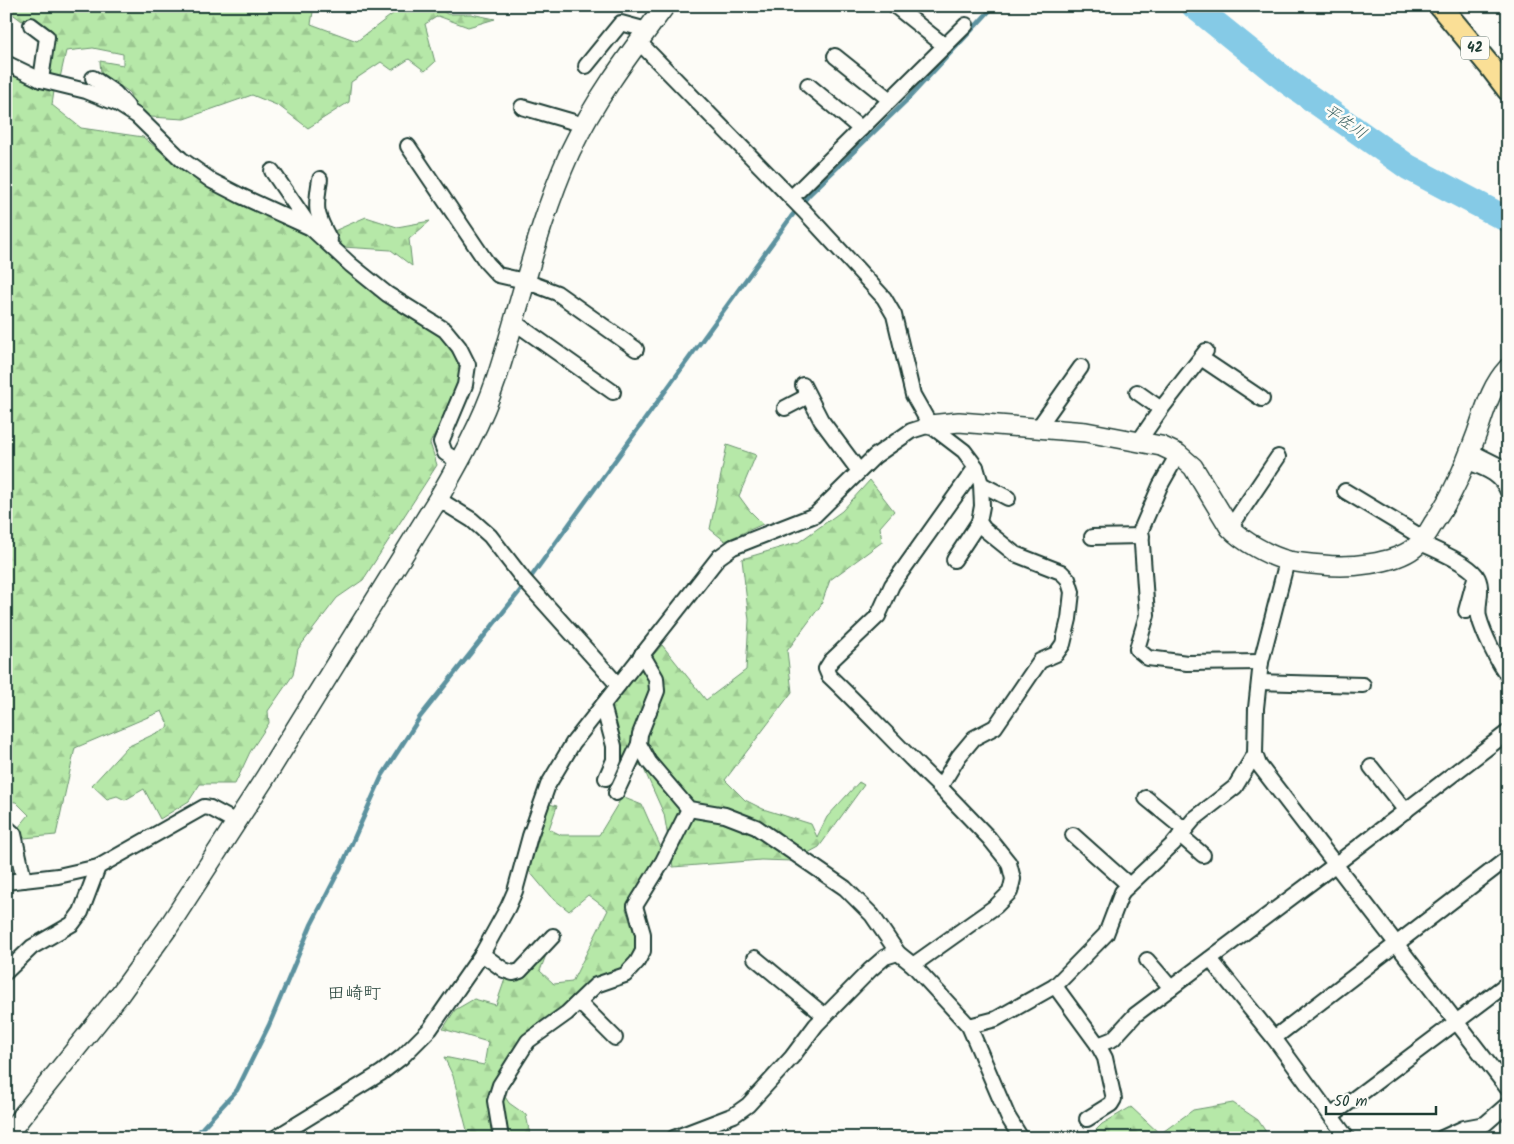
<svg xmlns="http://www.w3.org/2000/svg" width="1514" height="1144" viewBox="0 0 1514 1144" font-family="Kalam,'Klee One',sans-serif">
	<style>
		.forest { fill: url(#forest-firs); stroke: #6a926e }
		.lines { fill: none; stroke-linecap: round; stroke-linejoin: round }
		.stream { stroke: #5c929f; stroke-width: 4.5 }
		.river { stroke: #85cae6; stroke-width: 26 }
		.street-casing { stroke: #1f3d34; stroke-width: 18 }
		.secondary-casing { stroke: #1f3d34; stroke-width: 22 }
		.primary-casing { stroke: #1f3d34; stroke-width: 25 }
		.street { stroke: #fdfcf7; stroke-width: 14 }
		.secondary { stroke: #fdfcf7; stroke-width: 19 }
		.primary { stroke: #fadf96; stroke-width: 21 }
		.labels { text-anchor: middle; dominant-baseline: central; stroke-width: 5; stroke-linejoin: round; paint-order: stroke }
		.shield { fill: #fdfcf7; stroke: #62766e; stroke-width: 1 }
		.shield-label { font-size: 14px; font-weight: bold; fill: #1f3d34 }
		.water-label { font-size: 16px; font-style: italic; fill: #386060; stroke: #fdfcf7 }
		.quarter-label { font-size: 18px; fill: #1f3d34; stroke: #fdfcf7 }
	</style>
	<defs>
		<pattern id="forest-firs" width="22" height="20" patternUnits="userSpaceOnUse" patternTransform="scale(1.25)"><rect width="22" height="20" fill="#b6e8a8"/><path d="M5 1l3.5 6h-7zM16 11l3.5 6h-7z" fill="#9cc891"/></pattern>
	</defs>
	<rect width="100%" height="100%" fill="#fdfcf7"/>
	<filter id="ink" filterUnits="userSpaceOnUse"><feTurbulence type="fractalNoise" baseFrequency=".02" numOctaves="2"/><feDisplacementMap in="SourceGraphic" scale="10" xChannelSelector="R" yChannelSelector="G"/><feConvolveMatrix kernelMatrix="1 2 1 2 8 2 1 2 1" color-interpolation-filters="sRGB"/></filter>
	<g filter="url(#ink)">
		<g class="forest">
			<polygon points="6,6 314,6 311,24 357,41 402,7 435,6 447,14 471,14 495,19 468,27 438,16 425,24 435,62 425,71 409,59 392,70 381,62 351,82 349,102 308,128 279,106 252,95 184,119 150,117 135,108 129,92 101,73 100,61 123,65 123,54 93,48 66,51 60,78 48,74 54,32 35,17 22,21 6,9"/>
			<polygon points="6,71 54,91 52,105 81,128 143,137 184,171 308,235 392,302 442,337 461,366 458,389 430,443 437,465 363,580 337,598 298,649 293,675 268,711 269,723 250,752 235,784 200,784 189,801 160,819 144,789 125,800 117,796 107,799 92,785 127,747 169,727 162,711 75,748 56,835 24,838 18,828 29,815 16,802 6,801"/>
			<polygon points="366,217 397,227 430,221 409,239 412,266 391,250 343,247 334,231"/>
			<polygon points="727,445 756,455 739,496 750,511 763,524 725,541 710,529"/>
			<polygon points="870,480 894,511 880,527 882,542 830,580 821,605 787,651 792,692 725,780 745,800 763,809 811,824 817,837 827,817 859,782 864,785 819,847 793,861 761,860 673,867 664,814 643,767 622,756 611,707 629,683 662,645 706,700 746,670 749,620 742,559 799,542 842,511"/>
			<polygon points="622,797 642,805 662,850 626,909 637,943 632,958 620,970 591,980 566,1007 517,1043 494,1080 509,1103 526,1115 530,1134 526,1138 469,1138 453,1076 444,1057 484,1065 488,1042 443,1029 455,1010 474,999 496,1005 505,979 519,981 546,955 540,971 554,984 572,982 608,910 588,895 569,911 550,896 529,871 549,804 557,806 549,829 561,835 599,835"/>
			<polygon points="1233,1103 1258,1120 1270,1138 1088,1138 1102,1124 1131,1107 1160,1134 1193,1110"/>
		</g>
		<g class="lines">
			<polyline class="stream" points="193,1138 237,1090 269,1025 311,925 343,863 382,776 420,717 531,577 791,217 808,196 906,101 994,6"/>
			<polyline class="river" points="1194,6 1288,82 1408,167 1508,220"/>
			<g class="street-casing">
				<g id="street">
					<polyline points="895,6 945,46"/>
					<polyline points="31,25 47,37 41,80"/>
					<polyline points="638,41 804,211 884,298 894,315 913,395 930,425 964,451 976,467 981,484 982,506 979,522 984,529 1015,554 1061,572 1068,579 1072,592 1069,619 1063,644 1056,654 1040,661 995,727 974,738 959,756 940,787 989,838 1009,863 1013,879 1010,892 996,906 913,965"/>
					<polyline points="835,56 890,100"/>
					<polyline points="6,63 41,80 86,91 118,104 137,116 181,159 212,181 241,196 311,228 351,265 387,294 445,330 459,347 468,365 465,385 441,442 445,453 459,462"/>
					<polyline points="586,66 621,23 647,30"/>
					<polyline points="93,78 115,93 127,106"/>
					<polyline points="808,85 861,129"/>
					<polyline points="522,107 584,125"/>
					<polyline points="408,146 487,263 498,275 525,281 557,293 636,349"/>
					<polyline points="272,171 311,228"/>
					<path d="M320,179C315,209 315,213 330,240"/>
					<polyline points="791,198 966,25"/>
					<polyline points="514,322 613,392"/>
					<polyline points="1201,358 1262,399"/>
					<polyline points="803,385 821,420 859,471"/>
					<polyline points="1137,392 1161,409"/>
					<polyline points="785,408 808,396"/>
					<polyline points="1038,428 1081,367"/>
					<polyline points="1139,441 1161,409 1206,351"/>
					<polyline points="1470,451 1508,470"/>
					<polyline points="1178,454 1160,486 1141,530 1147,615 1137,649 1148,658 1187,663 1261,662"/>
					<path d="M1466,461C1483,468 1501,473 1508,492"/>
					<polyline points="981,484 1008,498"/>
					<polyline points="1345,491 1423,538"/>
					<polyline points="438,499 472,520 490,536 524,580 618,685"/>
					<polyline points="1230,528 1278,457"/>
					<polyline points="1092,537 1142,536"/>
					<path d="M1419,542C1435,550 1466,562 1476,575C1485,588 1476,604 1479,617C1483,633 1498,663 1508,676"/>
					<polyline points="954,560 979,522"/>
					<polyline points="1287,561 1261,662 1256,708 1255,754 1259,765 1508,1089"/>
					<polyline points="1466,611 1475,578"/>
					<polyline points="642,654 656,678 657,691 640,734 639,744 649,762 689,809 725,815 756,827 845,888 872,915 898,953 913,965 969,1026 1008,1117 1021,1138"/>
					<polyline points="1259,682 1363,685"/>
					<polyline points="603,705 614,746 614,760 606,778"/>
					<polyline points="1371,767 1406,811"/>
					<path d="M940,787C902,751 867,712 829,676L826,669L831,661L878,616L892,585L976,467"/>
					<polyline points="616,793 639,744"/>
					<polyline points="1146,798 1185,830"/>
					<polyline points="6,827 14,834 24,880"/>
					<polyline points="1073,835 1129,885"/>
					<polyline points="1180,835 1203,855"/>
					<polyline points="6,882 58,876 98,867"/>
					<polyline points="482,954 504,970 513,973 520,971 553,936"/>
					<polyline points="755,958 825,1016"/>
					<polyline points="1210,959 1274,1038 1347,1138"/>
					<polyline points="1147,960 1171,988"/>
					<polyline points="6,972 32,947 72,924 81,912 98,867 204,807 210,808 236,822"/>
					<polyline points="1055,986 1098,1045 1113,1039 1135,1015 1336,864 1508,732"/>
					<polyline points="579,1002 615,1038"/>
					<polyline points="969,1026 996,1019 1055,986 1106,934 1122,892 1173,844 1194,819 1235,787 1255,754"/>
					<polyline points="1274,1038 1508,858"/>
					<polyline points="1331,1116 1508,983"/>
					<polyline points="1087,1119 1111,1104 1114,1099 1105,1058 1098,1045"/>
					<polyline points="275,1138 381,1073 402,1057 430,1029 482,954 508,907 515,891 530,836 548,785 573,743 719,557 733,547 815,515 875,456 911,431 930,425"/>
					<polyline points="501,1138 495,1101 500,1085 528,1041 567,1013 596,985 625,975 637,962 643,951 643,934 635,906 663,861 689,809"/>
					<polyline points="674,1138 734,1115 748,1105 792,1057 816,1025 870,970 885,957 898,953"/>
					<polyline points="1442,1138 1464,1128 1485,1124 1508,1104"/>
				</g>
			</g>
			<g class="secondary-casing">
				<g id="secondary">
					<path d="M930,425L959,422L1086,432L1161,446L1178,454L1193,467L1230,528C1242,541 1271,557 1289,561C1300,563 1311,564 1323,565C1348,568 1393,564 1414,548C1422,542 1428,533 1433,524C1453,496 1465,465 1477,433C1485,410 1491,386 1508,368"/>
					<path d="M6,1136L120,994L167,929L265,778L438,499C460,461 482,422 496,380C521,304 537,225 570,152C595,99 630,53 665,6"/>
				</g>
			</g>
			<g class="primary-casing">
				<polyline id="primary" points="1440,6 1489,65 1508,90"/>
			</g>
			<use href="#street" class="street"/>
			<use href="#secondary" class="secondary"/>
			<use href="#primary" class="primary"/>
		</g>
	</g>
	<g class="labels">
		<rect class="shield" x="1461" y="36.5" width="28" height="23" rx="4"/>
		<g class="shield-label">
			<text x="1475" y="48">42</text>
		</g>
		<g class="water-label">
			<text transform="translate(1345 122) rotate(35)">平佐川</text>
		</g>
		<g class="quarter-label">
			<text x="354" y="994">田崎町</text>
		</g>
	</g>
	<rect width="1514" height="1144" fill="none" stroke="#fdfcf7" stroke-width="25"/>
	<rect x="12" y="12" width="1489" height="1119" fill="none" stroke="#1f3d34" stroke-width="2" filter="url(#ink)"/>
	<path d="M1326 1106v8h110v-8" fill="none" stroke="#1f3d34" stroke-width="2.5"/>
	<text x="1334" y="1106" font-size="15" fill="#1f3d34" stroke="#fdfcf7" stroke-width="4" paint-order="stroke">50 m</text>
</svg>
